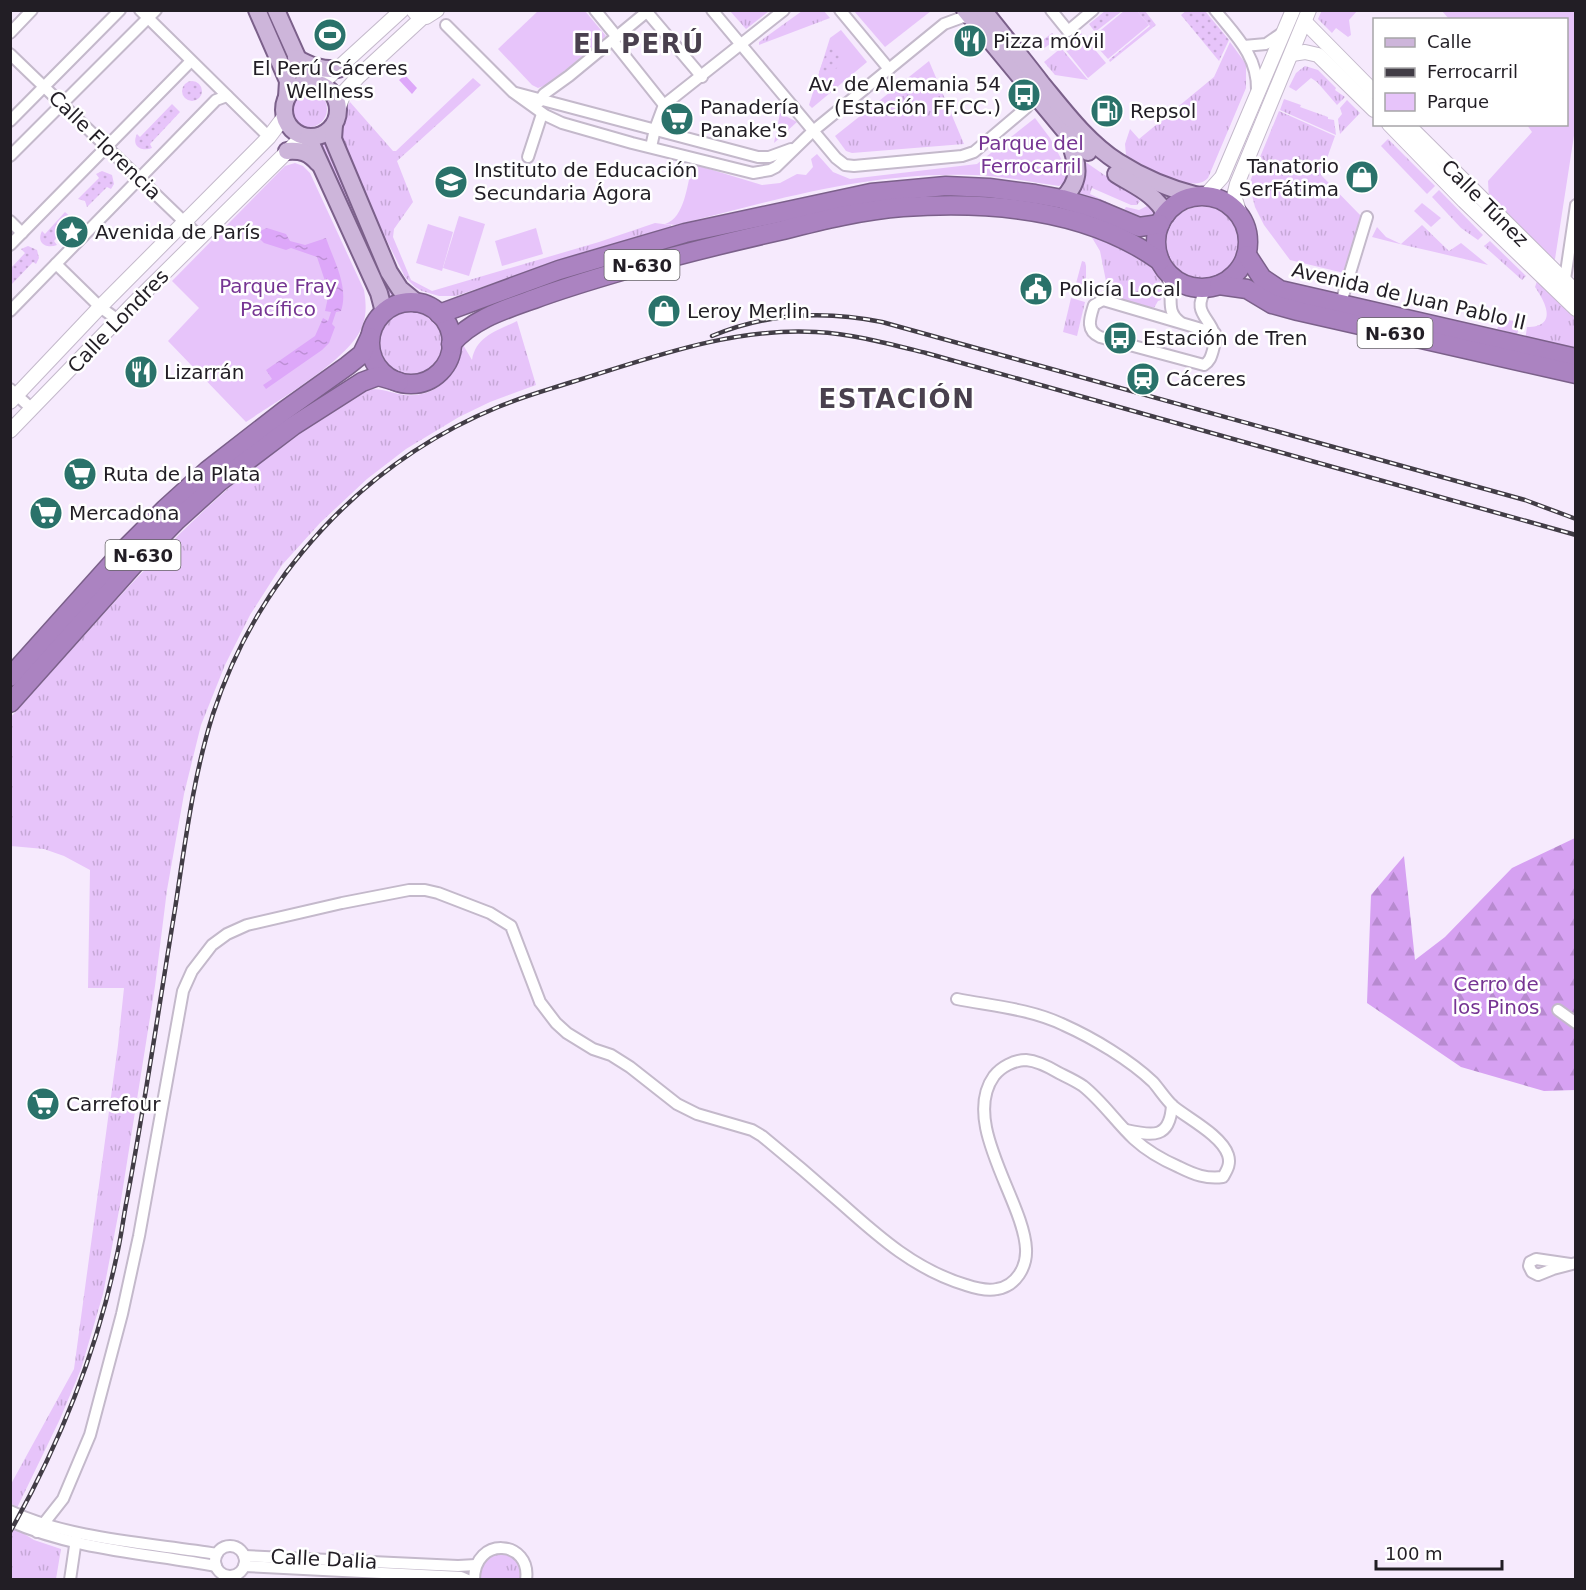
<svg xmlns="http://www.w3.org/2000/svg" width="1586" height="1590" viewBox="0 0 1586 1590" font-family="'DejaVu Sans',sans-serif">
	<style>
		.grass { fill: url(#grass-tufts) }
		.forest { fill: url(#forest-firs) }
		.park { fill: #e7c4fa }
		.garden { fill: url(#garden-dots) }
		.water { fill: url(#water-ripples) }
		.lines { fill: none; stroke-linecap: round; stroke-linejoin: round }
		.street-casing { stroke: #c4b9cb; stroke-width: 14 }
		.secondary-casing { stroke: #c4b9cb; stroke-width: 16 }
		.primary-casing { stroke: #7b608a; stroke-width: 20 }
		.highway-casing { stroke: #7b608a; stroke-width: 21 }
		.street { stroke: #fff; stroke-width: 10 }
		.secondary { stroke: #fff; stroke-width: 14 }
		.primary { stroke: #cdb5da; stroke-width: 16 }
		.highway { stroke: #ab83c1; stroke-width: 18 }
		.rail-casing { stroke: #423d46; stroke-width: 4.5 }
		.rail { stroke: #fff; stroke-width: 2; stroke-dasharray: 7; stroke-linecap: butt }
		.labels { text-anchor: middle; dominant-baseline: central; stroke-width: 5; stroke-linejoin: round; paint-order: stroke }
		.shield { fill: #fff; stroke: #646266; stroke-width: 1.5 }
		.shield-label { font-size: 18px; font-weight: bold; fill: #221e25 }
		.poi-label { font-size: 20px; fill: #221e25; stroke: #fff; text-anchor: start }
		.park-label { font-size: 20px; fill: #763593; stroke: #fff }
		.street-label { font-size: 20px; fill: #221e25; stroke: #fff }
		.district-label { font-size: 26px; font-weight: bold; letter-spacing: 1.5px; fill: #49404e; stroke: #fff }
	</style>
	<defs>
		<pattern id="grass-tufts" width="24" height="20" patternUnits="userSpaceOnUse" patternTransform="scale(1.5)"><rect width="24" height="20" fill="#e7c4fa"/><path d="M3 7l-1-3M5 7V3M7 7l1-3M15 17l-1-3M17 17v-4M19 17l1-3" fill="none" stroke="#c6a8d6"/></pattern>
		<pattern id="forest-firs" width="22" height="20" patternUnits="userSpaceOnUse" patternTransform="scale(1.5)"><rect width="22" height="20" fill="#d6a1f2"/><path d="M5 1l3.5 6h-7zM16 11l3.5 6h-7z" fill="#b78acf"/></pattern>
		<pattern id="garden-dots" width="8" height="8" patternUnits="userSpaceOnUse" patternTransform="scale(1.5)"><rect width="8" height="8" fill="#e7c4fa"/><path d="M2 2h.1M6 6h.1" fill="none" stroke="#c6a8d6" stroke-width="1.8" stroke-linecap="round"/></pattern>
		<pattern id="water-ripples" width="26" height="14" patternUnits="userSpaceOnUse" patternTransform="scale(1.5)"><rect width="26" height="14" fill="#dda7f9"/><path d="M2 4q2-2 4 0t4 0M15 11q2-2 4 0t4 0" fill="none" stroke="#bd8fd5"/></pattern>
	</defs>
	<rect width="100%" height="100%" fill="#f6eafd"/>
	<g class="grass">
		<polygon points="1322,10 1357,11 1349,20 1351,35 1348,37 1336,28 1332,33 1318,19"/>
		<polygon points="730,11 769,11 746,29"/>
		<polygon points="802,11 824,11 830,18 759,45 759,42"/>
		<path d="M1230,42L1246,64V88L1208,178C1192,196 1143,165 1126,155L1125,144L1130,129L1139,139L1214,77Z"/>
		<polygon points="1061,48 1088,80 1055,75 1044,62"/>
		<polygon points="929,61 964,144 852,153 846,151 835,136"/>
		<polygon points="1305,66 1318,70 1336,88 1335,90 1345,97 1337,105 1317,82 1311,78 1296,91 1289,87 1296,73"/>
		<polygon points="473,78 481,85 397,161 413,202 394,229 393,237 411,280 432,291 599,242 655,223 671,225 671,229 594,249 456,296 439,296 422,291 415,287 405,277 382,231 352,160 349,159 342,136 348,105 350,102 393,151 396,151"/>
		<circle cx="309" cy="109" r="18"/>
		<polygon points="1284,99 1301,105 1300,107 1328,117 1328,119 1334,120 1336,135 1280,110"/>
		<polygon points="1347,100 1360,113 1340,134 1338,119 1342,114 1340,108"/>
		<polygon points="1279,111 1335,136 1321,175 1362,217 1344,273 1290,260 1264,225 1255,207 1249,184"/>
		<polygon points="780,113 797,122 774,143"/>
		<polygon points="1388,139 1435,186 1427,194 1381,146"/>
		<polygon points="328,140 397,296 387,300 319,143"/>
		<polygon points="1084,161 1135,196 1140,201 1137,205 1131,205 1092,188 1090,194 1124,210 1126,207 1139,210 1149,205 1156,212 1154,217 1146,221 1074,195"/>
		<polygon points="1439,190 1483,235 1478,240 1461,228 1432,197"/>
		<circle cx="1203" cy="243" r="37"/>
		<path d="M1422,225L1449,251L1461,243L1488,265C1450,255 1410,247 1372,237L1377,227L1386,237L1401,244Z"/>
		<path d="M1091,236C1118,246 1170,263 1161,300L1158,301L1154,308L1129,303L1111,296L1107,286L1100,251Z"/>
		<polygon points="1490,241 1526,276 1522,280 1484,246"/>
		<polygon points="1082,261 1085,262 1086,266 1086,295 1074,291"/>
		<path d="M1537,281L1575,318V354L1525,341L1527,327C1558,327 1546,303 1535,287Z"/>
		<polygon points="1071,298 1085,302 1077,336 1063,332"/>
		<circle cx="411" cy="343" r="31"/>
		<polygon points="1496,318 1520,322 1516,339 1508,332 1497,329 1499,325"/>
		<path d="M517,321L536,385L490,402L459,417L406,449L367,479L320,523L282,565L250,615L225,665L201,725L184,794L167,890L155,986L121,1200L103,1294L81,1369L60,1419L17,1508L11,1503V1484L74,1369L118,1045L124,988H88L90,870L64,856L44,849L11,846L10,718C111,608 205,489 334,409C344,404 355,394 365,391C378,386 392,394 405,395C441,398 454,372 462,343L472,360C476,336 497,331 517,321Z"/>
		<polygon points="10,1525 34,1540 61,1549 56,1579 11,1579"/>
		<path d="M498,1553C516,1553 520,1563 521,1580L481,1579C479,1566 485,1558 498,1553Z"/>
	</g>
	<polygon class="forest" points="1575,838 1575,1090 1544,1091 1461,1067 1367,1003 1371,895 1404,856 1415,960 1445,937 1512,868"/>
	<g class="park">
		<polygon points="538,11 585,11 606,36 549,84 538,88 532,85 498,49"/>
		<polygon points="854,11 931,11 885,47"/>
		<polygon points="1124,11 1137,11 1149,25 1108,59 1090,39"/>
		<polygon points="1442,11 1575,11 1575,129 1555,259 1551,262 1489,199 1488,181 1532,132 1527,125 1566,124 1566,20 1449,19"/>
		<polygon points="841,30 867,62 812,108 809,105 830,38"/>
		<polygon points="1081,33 1106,63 1088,78 1064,48"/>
		<path d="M1035,118L1050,138L1065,166H1068L1066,181L1059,186C1031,182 1002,176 973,175C871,171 774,200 676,225L665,224C685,218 687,184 692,167L696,165L762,185L780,183L797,174L806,175L813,167L811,159L817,154L833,172L850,179L977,164Z"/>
		<path d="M295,163L303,166L310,173L364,290C366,303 367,314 362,327C349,360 277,401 246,422L168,341L199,308L172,281L285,166Z"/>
		<polygon points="1422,203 1441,218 1431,227 1414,211"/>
		<polygon points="459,216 485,224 469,276 443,268"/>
		<polygon points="428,224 453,232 442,271 416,263"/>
		<polygon points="536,228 543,254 502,266 495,241"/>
	</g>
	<g class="garden">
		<polygon points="1187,10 1205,11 1229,40 1219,61 1181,15"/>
		<polygon points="1105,11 1122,11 1095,32 1089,24"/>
		<polygon points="1137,11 1145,11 1156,25 1110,62 1109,60 1150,26"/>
		<polygon points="1052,33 1057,39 1043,49 1039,43"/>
		<path d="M829,45C839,49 843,58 837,68L829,73L819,72Z"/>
		<circle cx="192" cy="91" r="10"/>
		<path d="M172,104L180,112L150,144L152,148C141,152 131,146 137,134L140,137Z"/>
		<polygon points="102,171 112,175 114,184 111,189 107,187 87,207 85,201 78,199 99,178 96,174"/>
		<path d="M65,212L74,220L54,241L57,245C46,249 36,243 42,231L45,234Z"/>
		<polygon points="28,246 37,250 39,258 36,264 33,262 11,285 11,268 25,253 21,249"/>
	</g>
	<g class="water">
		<polygon points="405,75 417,88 412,94 399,80"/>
		<path d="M267,228L286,234L290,241L305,245L326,238C334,261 349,287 341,311L336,312L332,324L335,327L329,343L322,350L266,389L263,385L272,379L266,370L315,336L323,318L328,321L331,312L325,311L329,293L317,257L291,248L286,250L264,243L258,237L260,231Z"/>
	</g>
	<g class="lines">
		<g class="street-casing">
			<g id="street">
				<polyline points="140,10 269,137"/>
				<polyline points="595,10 617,37"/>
				<polyline points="712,10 836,158 845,165 854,166 962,156 974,152 1026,108 1031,102 1034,91"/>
				<polyline points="840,10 889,69"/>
				<polyline points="1051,10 1068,31 1093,10"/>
				<path d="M1215,10C1235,35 1258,56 1257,90"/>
				<polyline points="647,12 702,77"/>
				<polyline points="446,25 513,92 545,115 562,123 632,143 753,173 770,170 776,167 813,131 944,24 963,17 972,19"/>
				<polyline points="10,33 32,10"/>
				<polyline points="613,41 664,105"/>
				<polyline points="1244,46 1266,44 1282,33"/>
				<polyline points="10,54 200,237"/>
				<polyline points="516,93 758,157 769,157 791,149"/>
				<polyline points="539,102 544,94 569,76 649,10"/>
				<polyline points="10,121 120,10"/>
				<polyline points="651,147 655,129 664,105 784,10"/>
				<polyline points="10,156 156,10"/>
				<polyline points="528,157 542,114"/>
				<polyline points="10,221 22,233"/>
				<polyline points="10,245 191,61"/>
				<polyline points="56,264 100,307 118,320"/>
				<path d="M1165,269C1167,276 1169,282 1170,289C1172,302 1167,312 1180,322"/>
				<polyline points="1564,286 1576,205"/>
				<path d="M1207,288C1186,318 1223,319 1213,350C1211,357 1210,361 1204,365L1100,337C1085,330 1090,318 1094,305L1103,300L1215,333"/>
				<polyline points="1343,296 1367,217"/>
				<polyline points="10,311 216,100 227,96"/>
				<polyline points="10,389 32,409"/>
				<polyline points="1558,1010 1576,1023"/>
				<path d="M1126,1130C1153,1136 1170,1139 1172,1105"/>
				<polyline points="1570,1264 1536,1259 1530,1262 1529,1266 1532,1272 1538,1275 1553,1269 1576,1263"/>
				<path d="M10,1511C72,1540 150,1543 217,1554"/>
				<path d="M10,1521C76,1550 146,1553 216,1566"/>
				<path d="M37,1532L63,1499L90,1435L122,1314L139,1236L183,991L192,971L212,945L227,934L247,925L342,903L409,890H425L438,893L490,913L511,926L540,1002L556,1023L567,1033L593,1049L611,1055L630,1067L677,1104L697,1114L752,1130L762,1136C789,1158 816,1181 842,1204C880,1238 916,1270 966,1285C975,1288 988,1291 997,1289C1016,1286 1027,1267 1026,1249C1024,1201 960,1123 994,1076C1001,1067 1014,1060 1026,1060C1038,1061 1049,1067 1059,1073C1067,1077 1076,1081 1083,1086C1102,1101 1116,1122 1134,1139C1147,1151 1163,1160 1179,1167C1195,1175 1206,1179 1223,1177C1227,1170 1231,1164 1228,1155C1222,1136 1189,1119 1174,1107C1166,1100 1160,1090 1153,1082C1130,1060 1093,1038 1064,1025C1031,1009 993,1006 957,999"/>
				<circle cx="230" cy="1561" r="15"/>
				<polyline points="244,1556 458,1566 476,1565"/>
				<polyline points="244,1566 461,1577 468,1580"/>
				<polyline points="70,1580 76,1539"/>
				<path d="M474,1580C474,1535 532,1540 526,1580"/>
			</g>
		</g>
		<g class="secondary-casing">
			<g id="secondary">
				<polyline points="413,10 418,16 426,17 437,10"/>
				<polyline points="1305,22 1374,92"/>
				<polyline points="1292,54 1305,52 1318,55 1374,110"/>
				<polyline points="321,84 402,10"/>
				<polyline points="339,107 344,92 359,76 423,17"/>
				<polyline points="1389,124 1464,201 1576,309"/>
				<polyline points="1407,124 1576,292"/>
				<polyline points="1205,196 1222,177 1293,10"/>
				<polyline points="1241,217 1234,196 1237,184 1309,10"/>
				<polyline points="10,402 100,307 269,137 284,117"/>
				<polyline points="10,431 133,304 303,136"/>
			</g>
		</g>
		<g class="primary-casing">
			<g id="primary">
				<polyline points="257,10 288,81 287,97"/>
				<polyline points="276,10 305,75 312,82"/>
				<polyline points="965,10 1065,131 1088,152"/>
				<path d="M983,10C1002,34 1022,58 1041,83C1064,111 1087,142 1118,162C1143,178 1170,189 1198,196"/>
				<path d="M296,58C310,66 321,70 338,69"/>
				<circle cx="311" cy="110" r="27"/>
				<polyline points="334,125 333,139 389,272 400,289 417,303"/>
				<polyline points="308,137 379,293 384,312"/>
				<path d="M287,151C301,150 309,152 318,163"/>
				<path d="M1116,174C1135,186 1156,194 1166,215"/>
				<path d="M1062,199C1085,178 1076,160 1067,134"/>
			</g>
		</g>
		<g class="highway-casing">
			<g id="highway">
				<circle cx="1202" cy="242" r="46"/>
				<polyline points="1247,255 1262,278 1280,290 1576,358"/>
				<polyline points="1219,285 1247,289 1272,304 1298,311 1576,374"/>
				<circle cx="411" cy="343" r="41"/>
				<polyline points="439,314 559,270 685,233 871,193 946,186 989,188 1035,194 1062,199 1096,209 1139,227 1160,224"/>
				<path d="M451,344C473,319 503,310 534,299C564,288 594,279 625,270C677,255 730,242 783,230C822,220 863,210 903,207C990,201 1088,209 1160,261"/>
				<polyline points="10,677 123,551 165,509 208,470 284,411 347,366 362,354 370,337"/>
				<polyline points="10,703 136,562 177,520 219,482 293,426 362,382 378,376 399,382"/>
			</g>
		</g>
		<use href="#street" class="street"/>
		<use href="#secondary" class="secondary"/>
		<use href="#primary" class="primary"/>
		<use href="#highway" class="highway"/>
		<g class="rail-casing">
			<g id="rail">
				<path d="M712,336C767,313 823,310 882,322L1525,500L1576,519"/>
				<path d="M10,1532C58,1447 96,1354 116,1259C121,1239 123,1219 127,1199C145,1103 159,1006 175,909C185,844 193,777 213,714C258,576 364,462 498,407C522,397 547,390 572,382C650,358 733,327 816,332C854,334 890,344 926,353L1576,535"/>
			</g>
		</g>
		<use href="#rail" class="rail"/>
	</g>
	<defs>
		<g id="stadium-disc" transform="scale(1.725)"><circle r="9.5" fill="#2a726a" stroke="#fff"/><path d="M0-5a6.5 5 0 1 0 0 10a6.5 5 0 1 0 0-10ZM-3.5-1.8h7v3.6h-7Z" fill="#fff"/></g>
		<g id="restaurant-disc" transform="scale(1.725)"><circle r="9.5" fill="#2a726a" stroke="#fff"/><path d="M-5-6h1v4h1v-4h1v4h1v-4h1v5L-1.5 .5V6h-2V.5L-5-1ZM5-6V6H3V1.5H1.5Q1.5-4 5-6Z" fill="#fff"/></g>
		<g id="bus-disc" transform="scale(1.725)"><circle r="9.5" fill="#2a726a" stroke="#fff"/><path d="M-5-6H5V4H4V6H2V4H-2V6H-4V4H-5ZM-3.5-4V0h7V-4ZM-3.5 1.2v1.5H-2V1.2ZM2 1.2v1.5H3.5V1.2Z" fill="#fff"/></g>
		<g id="fuel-disc" transform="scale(1.725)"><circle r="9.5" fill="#2a726a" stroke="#fff"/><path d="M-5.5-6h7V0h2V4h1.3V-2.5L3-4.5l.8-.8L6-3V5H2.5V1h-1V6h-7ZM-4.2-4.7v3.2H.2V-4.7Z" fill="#fff"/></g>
		<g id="supermarket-disc" transform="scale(1.725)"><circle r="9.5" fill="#2a726a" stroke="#fff"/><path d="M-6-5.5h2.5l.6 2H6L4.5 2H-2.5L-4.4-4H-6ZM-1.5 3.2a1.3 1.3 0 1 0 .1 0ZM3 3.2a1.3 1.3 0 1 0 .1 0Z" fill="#fff"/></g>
		<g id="shop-disc" transform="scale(1.725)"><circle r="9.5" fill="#2a726a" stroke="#fff"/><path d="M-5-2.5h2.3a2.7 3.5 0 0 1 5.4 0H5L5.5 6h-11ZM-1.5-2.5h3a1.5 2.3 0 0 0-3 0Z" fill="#fff"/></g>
		<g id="school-disc" transform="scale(1.725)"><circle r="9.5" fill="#2a726a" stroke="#fff"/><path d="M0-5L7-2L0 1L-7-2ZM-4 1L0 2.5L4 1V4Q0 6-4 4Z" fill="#fff"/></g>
		<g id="sight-disc" transform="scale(1.725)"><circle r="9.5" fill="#2a726a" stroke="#fff"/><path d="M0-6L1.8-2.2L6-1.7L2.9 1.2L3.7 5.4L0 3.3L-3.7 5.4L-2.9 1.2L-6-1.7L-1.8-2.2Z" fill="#fff"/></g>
		<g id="civic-disc" transform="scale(1.725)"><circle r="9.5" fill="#2a726a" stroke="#fff"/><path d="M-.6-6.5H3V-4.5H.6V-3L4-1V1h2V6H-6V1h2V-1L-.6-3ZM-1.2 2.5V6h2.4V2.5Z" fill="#fff"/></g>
		<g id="station-disc" transform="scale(1.725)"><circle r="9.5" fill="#2a726a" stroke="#fff"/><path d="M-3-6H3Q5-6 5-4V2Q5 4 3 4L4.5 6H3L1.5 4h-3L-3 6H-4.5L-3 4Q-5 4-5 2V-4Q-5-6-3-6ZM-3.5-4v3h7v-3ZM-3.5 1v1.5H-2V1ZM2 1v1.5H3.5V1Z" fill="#fff"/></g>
	</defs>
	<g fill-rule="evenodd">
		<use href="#stadium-disc" x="330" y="35"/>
		<use href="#restaurant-disc" x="970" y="41"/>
		<use href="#bus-disc" x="1024" y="95"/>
		<use href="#fuel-disc" x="1107" y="111"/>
		<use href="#supermarket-disc" x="677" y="119"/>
		<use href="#shop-disc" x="1362" y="177"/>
		<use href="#school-disc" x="451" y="182"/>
		<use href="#sight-disc" x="72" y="232"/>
		<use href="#civic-disc" x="1036" y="289"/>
		<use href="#shop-disc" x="664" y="311"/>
		<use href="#bus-disc" x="1120" y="338"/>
		<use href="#restaurant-disc" x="141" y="372"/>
		<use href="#station-disc" x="1143" y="379"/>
		<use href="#supermarket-disc" x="80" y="474"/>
		<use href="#supermarket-disc" x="46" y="513"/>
		<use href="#supermarket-disc" x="43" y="1104"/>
	</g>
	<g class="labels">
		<g class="shield">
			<rect x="604.5" y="250" width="75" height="30" rx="4.5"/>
			<rect x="1357.5" y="318" width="75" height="30" rx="4.5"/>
			<rect x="105.5" y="540" width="75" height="30" rx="4.5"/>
		</g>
		<g class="shield-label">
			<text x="642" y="265">N-630</text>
			<text x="1395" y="333">N-630</text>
			<text x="143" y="555">N-630</text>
		</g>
		<g class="poi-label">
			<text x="993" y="41">Pizza móvil</text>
			<text x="330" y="68" text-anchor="middle">El Perú Cáceres<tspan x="330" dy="23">Wellness</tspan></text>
			<text x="1001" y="84" text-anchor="end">Av. de Alemania 54<tspan x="1001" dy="23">(Estación FF.CC.)</tspan></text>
			<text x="700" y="107">Panadería<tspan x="700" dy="23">Panake's</tspan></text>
			<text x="1130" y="111">Repsol</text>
			<text x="1339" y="166" text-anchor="end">Tanatorio<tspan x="1339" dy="23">SerFátima</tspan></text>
			<text x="474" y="170">Instituto de Educación<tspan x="474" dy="23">Secundaria Ágora</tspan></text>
			<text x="95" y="232">Avenida de París</text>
			<text x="1059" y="289">Policía Local</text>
			<text x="687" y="311">Leroy Merlin</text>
			<text x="1143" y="338">Estación de Tren</text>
			<text x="164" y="372">Lizarrán</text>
			<text x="1166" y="379">Cáceres</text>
			<text x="103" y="474">Ruta de la Plata</text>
			<text x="69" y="513">Mercadona</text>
			<text x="66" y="1104">Carrefour</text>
		</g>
		<g class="park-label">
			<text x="1031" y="143">Parque del<tspan x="1031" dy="23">Ferrocarril</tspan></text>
			<text x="278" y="286">Parque Fray<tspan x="278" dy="23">Pacífico</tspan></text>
			<text x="1496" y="984">Cerro de<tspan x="1496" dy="23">los Pinos</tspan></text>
		</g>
		<g class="street-label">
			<text transform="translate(105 145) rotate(44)">Calle Florencia</text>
			<text transform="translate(1485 203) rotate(45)">Calle Túnez</text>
			<text transform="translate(1409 296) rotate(13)">Avenida de Juan Pablo II</text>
			<text transform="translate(118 321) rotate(-46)">Calle Londres</text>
			<text transform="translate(324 1559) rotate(3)">Calle Dalia</text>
		</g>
		<g class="district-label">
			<text x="639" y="44">EL PERÚ</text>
			<text x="897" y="399">ESTACIÓN</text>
		</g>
	</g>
	<rect width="1586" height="1590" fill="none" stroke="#221e25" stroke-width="24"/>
	<rect x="1373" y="18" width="195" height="108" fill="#ffffff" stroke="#a7a5a8" stroke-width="1.5"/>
	<rect x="1385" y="38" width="30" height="9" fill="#cdb5da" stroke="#a7a5a8" stroke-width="1.5"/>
	<text x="1427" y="48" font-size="18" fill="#221e25">Calle</text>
	<rect x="1385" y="68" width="30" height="9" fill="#423d46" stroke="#a7a5a8" stroke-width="1.5"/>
	<text x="1427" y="78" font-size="18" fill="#221e25">Ferrocarril</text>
	<rect x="1385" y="93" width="30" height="18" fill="#e7c4fa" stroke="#a7a5a8" stroke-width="1.5"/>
	<text x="1427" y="108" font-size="18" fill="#221e25">Parque</text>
	<path d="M1376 1560v9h126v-9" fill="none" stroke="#221e25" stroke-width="3"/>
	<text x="1385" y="1560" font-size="18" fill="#221e25" stroke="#ffffff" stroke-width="4.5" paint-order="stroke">100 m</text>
</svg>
